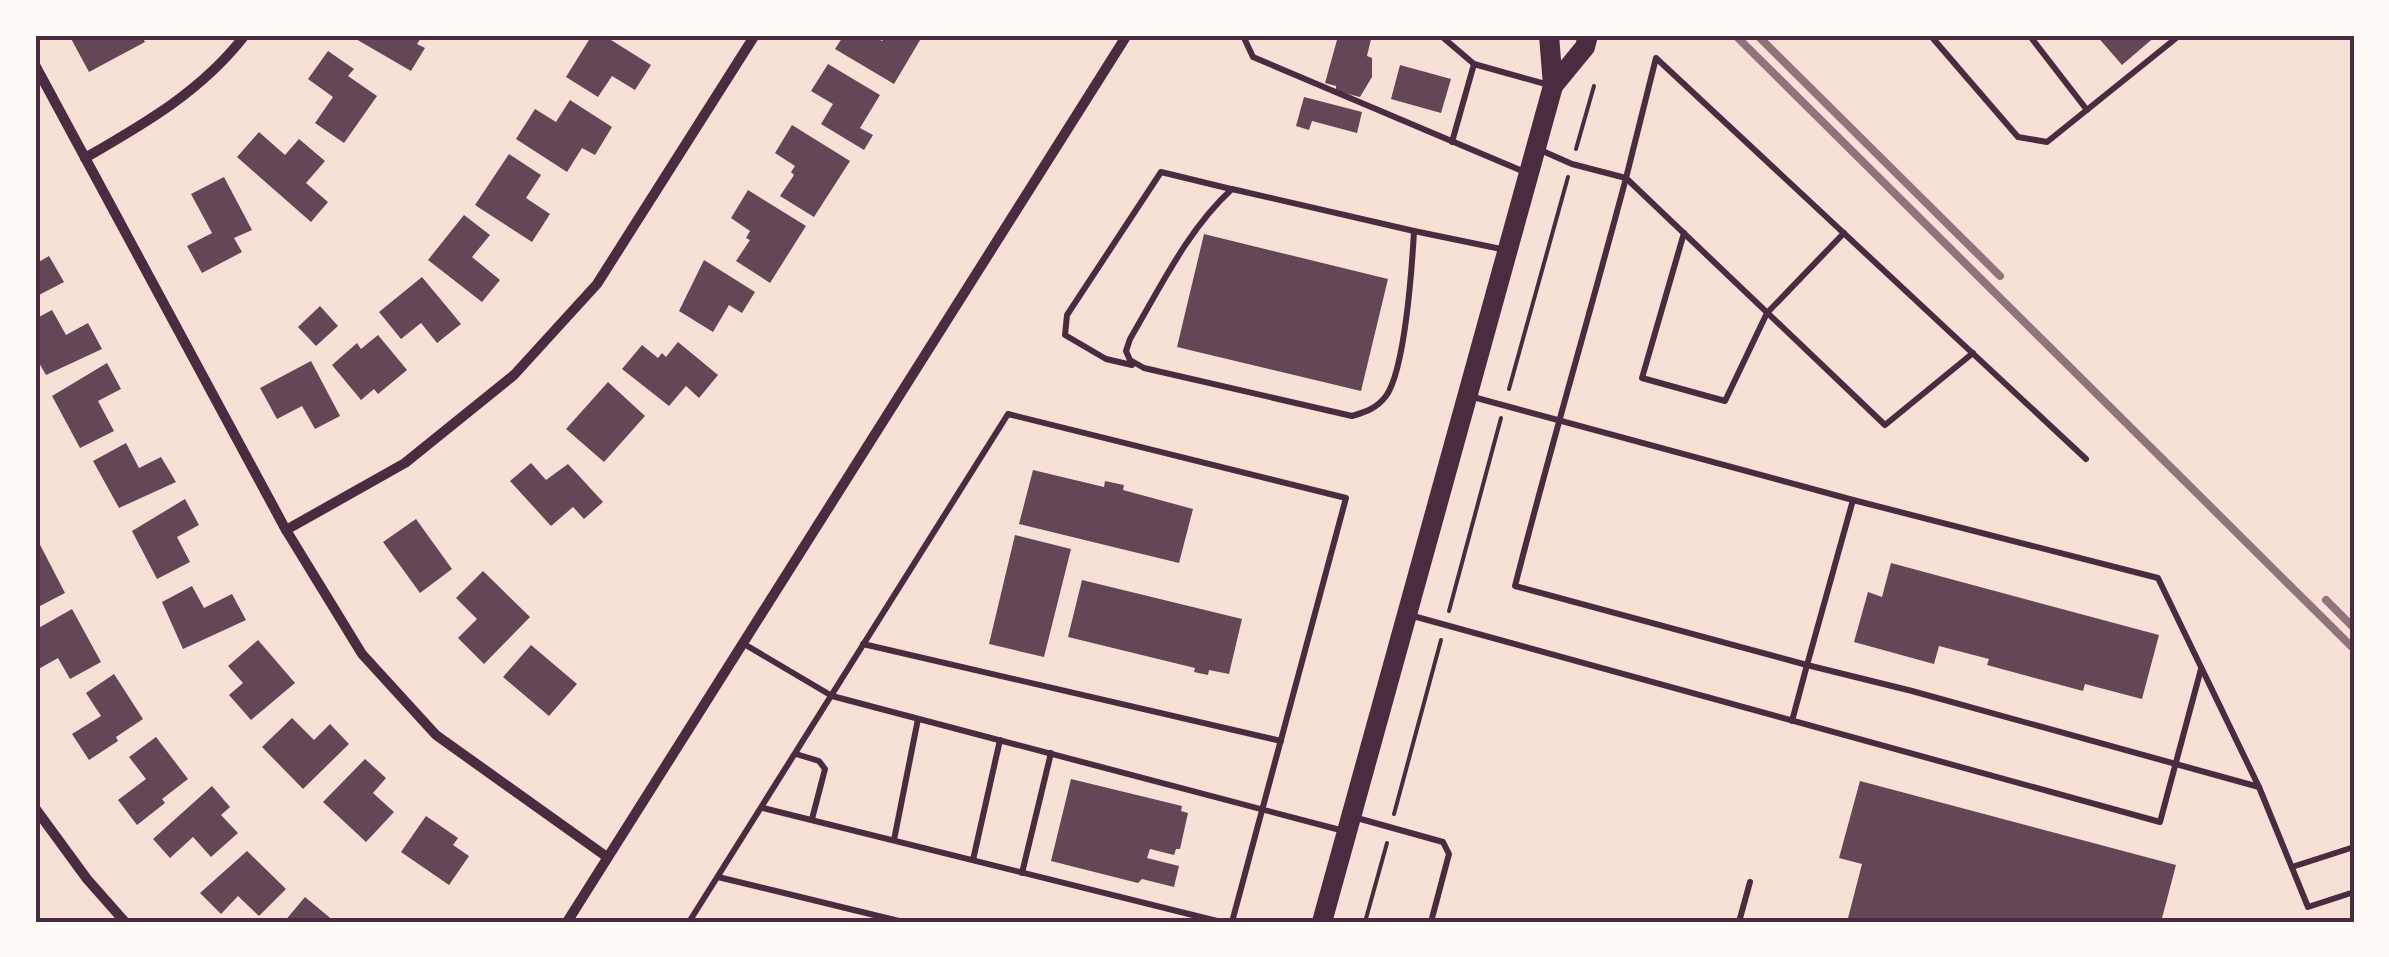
<svg xmlns="http://www.w3.org/2000/svg" width="2389" height="957" viewBox="0 0 2389 957" font-family="Commissioner,sans-serif">
	<style>
		.building { fill: #644757 }
		.lines { fill: none; stroke-linecap: round; stroke-linejoin: round }
		.path { stroke: #4a2c40; stroke-width: 4 }
		.service { stroke: #4a2c40; stroke-width: 6 }
		.minor { stroke: #4a2c40; stroke-width: 10 }
		.secondary { stroke: #4a2c40; stroke-width: 20 }
		.rail { stroke: #8f747c; stroke-width: 8 }
		.neatline { fill: none; stroke: #4a2c40; stroke-width: 4 }
	</style>
	<rect width="100%" height="100%" fill="#f7e1d7"/>
	<g class="building">
		<polygon points="69,35 141,35 145,42 89,72"/>
		<polygon points="349,35 423,35 417,44 425,48 411,71"/>
		<polygon points="592,35 603,35 651,65 635,90 612,76 598,97 566,77"/>
		<polygon points="844,35 872,35 882,41 886,35 923,35 894,84 835,49"/>
		<polygon points="1324,35 1372,35 1367,56 1372,58 1372,77 1360,97 1336,91 1336,86 1325,83 1337,40"/>
		<polygon points="2096,35 2157,35 2122,65"/>
		<polygon points="328,51 354,69 348,76 377,96 344,143 315,123 333,97 308,79"/>
		<polygon points="828,64 880,95 860,128 873,135 864,150 821,124 833,104 811,91"/>
		<polygon points="1400,65 1451,79 1441,113 1391,99"/>
		<polygon points="1304,97 1362,112 1357,133 1312,121 1309,130 1296,126"/>
		<polygon points="570,100 612,127 595,155 582,148 567,172 516,139 535,109 556,122"/>
		<polygon points="792,125 850,161 814,217 780,196 794,175 791,172 795,166 775,153"/>
		<polygon points="259,132 285,155 299,139 325,161 306,183 328,202 311,222 237,157"/>
		<polygon points="509,154 541,175 526,198 550,214 532,242 475,205"/>
		<polygon points="224,177 252,230 234,238 242,252 202,273 187,246 212,233 191,194"/>
		<polygon points="748,190 806,226 770,283 736,261 750,240 746,238 750,231 731,218"/>
		<polygon points="464,215 490,235 472,257 500,280 482,302 428,260"/>
		<polygon points="1204,234 1388,279 1361,391 1177,347"/>
		<polygon points="49,256 64,282 39,295 35,293 35,264"/>
		<polygon points="704,260 755,292 742,313 729,305 713,332 679,311"/>
		<polygon points="422,277 461,324 437,343 421,323 401,339 379,312"/>
		<polygon points="320,306 338,326 316,346 298,327"/>
		<polygon points="52,310 66,335 88,323 102,349 46,375 35,356 35,319"/>
		<polygon points="378,335 407,370 378,394 374,389 361,400 332,365 357,343 361,349"/>
		<polygon points="678,342 718,375 699,398 686,386 669,406 622,369 642,345 658,358 662,353 666,357"/>
		<polygon points="311,361 340,416 315,429 302,406 277,419 260,388"/>
		<polygon points="107,363 121,389 98,401 114,431 80,448 52,396"/>
		<polygon points="608,382 645,416 604,462 566,429"/>
		<polygon points="126,443 139,468 161,457 176,482 119,508 93,461"/>
		<polygon points="531,463 546,480 568,464 603,502 584,519 573,507 551,526 510,481"/>
		<polygon points="1033,470 1104,487 1105,481 1124,485 1123,490 1193,509 1179,563 1019,524"/>
		<polygon points="185,499 199,525 177,537 190,562 157,579 132,531"/>
		<polygon points="416,519 452,569 420,593 383,542"/>
		<polygon points="35,535 65,593 36,608 35,606"/>
		<polygon points="1015,535 1071,549 1044,657 989,644"/>
		<polygon points="1891,563 2159,635 2142,699 2085,684 2083,691 1987,665 1989,659 1939,646 1934,664 1854,642 1868,592 1882,597"/>
		<polygon points="483,571 530,617 484,664 458,638 477,619 456,598"/>
		<polygon points="1082,580 1242,619 1229,674 1209,670 1208,675 1194,672 1195,668 1068,637"/>
		<polygon points="192,586 204,608 232,594 246,620 183,649 162,602"/>
		<polygon points="72,609 101,662 70,679 58,658 35,671 35,630"/>
		<polygon points="258,640 295,683 251,720 229,695 243,683 228,666"/>
		<polygon points="531,645 577,684 549,716 503,677"/>
		<polygon points="114,674 143,719 116,737 118,741 89,760 72,734 101,716 86,693"/>
		<polygon points="292,718 314,740 330,724 349,744 303,789 262,747"/>
		<polygon points="156,737 188,779 162,799 165,803 137,825 118,800 146,779 129,757"/>
		<polygon points="365,759 386,778 373,793 394,812 366,842 323,802"/>
		<polygon points="1071,779 1182,806 1181,811 1188,813 1180,849 1176,849 1174,855 1150,849 1147,858 1179,866 1174,887 1142,879 1138,883 1051,861"/>
		<polygon points="1860,781 2176,865 2161,922 1847,922 1862,864 1839,858"/>
		<polygon points="212,786 230,807 221,815 238,833 211,857 193,837 170,858 153,839"/>
		<polygon points="426,816 458,838 453,845 469,856 449,885 401,852"/>
		<polygon points="247,851 286,889 259,916 238,896 221,914 200,893"/>
		<polygon points="305,897 335,922 284,922"/>
	</g>
	<g class="lines">
		<g class="path">
			<polyline points="1576,149 1594,86"/>
			<polyline points="1509,389 1568,177"/>
			<polyline points="1449,611 1501,418"/>
			<polyline points="1394,814 1441,640"/>
			<polyline points="1365,922 1387,843"/>
		</g>
		<g class="service">
			<polyline points="1247,35 1245,40 1253,57 1527,173"/>
			<polyline points="1440,35 1474,64"/>
			<polyline points="1930,35 2018,137 2047,142 2180,35"/>
			<polyline points="2029,35 2087,110"/>
			<polyline points="1452,142 1474,64 1549,85"/>
			<path d="M1538,149L1572,164L1626,178C1590,314 1550,449 1515,586L1807,665L1853,500L2158,578L2259,787L1912,691L1807,665L1792,721"/>
			<path d="M1232,189L1414,231C1412,267 1405,370 1386,396C1377,408 1366,412 1352,416L1144,368L1130,360L1126,351L1130,339C1160,288 1188,229 1232,189Z"/>
			<polyline points="1414,231 1506,250"/>
			<polyline points="1684,233 1642,378 1725,401 1767,313 1844,233"/>
			<polyline points="1973,353 1885,425 1626,178 1656,58 2086,459"/>
			<polyline points="1132,365 1106,359 1065,335 1067,315 1161,172 1231,189"/>
			<polyline points="1473,397 1853,500"/>
			<polyline points="1413,616 2160,822 2201,669"/>
			<polyline points="744,644 832,696 1344,831"/>
			<polyline points="863,644 1281,741"/>
			<polyline points="796,754 819,761 825,769 812,819"/>
			<polyline points="2259,787 2308,907 2354,892"/>
			<polyline points="763,808 1221,922"/>
			<polyline points="1357,818 1443,842 1449,854 1431,922"/>
			<polyline points="894,840 918,719"/>
			<polyline points="973,860 1000,740"/>
			<polyline points="2292,867 2354,847"/>
			<polyline points="1022,873 1051,753"/>
			<polyline points="718,877 903,922"/>
			<polyline points="689,922 1008,414 1346,498 1232,922"/>
			<polyline points="1739,922 1750,882"/>
		</g>
		<g class="minor">
			<polyline points="35,65 286,530 362,654 436,735 607,857"/>
			<path d="M85,158C144,124 202,91 245,35"/>
			<polyline points="286,530 405,463 514,375 597,284 755,35"/>
			<polyline points="35,808 87,879 125,922"/>
			<polyline points="567,922 1127,35"/>
		</g>
		<g class="secondary">
			<polyline points="1553,86 1585,47 1588,35"/>
			<polyline points="1322,922 1553,86 1549,35"/>
		</g>
		<g class="rail">
			<polyline points="1735,35 2354,649"/>
			<polyline points="1757,35 2000,276"/>
			<polyline points="2326,600 2354,628"/>
		</g>
	</g>
	<rect width="2389" height="957" fill="none" stroke="#fffaf5" stroke-width="75"/>
	<rect x="38" y="38" width="2314" height="882" class="neatline"/>
</svg>
